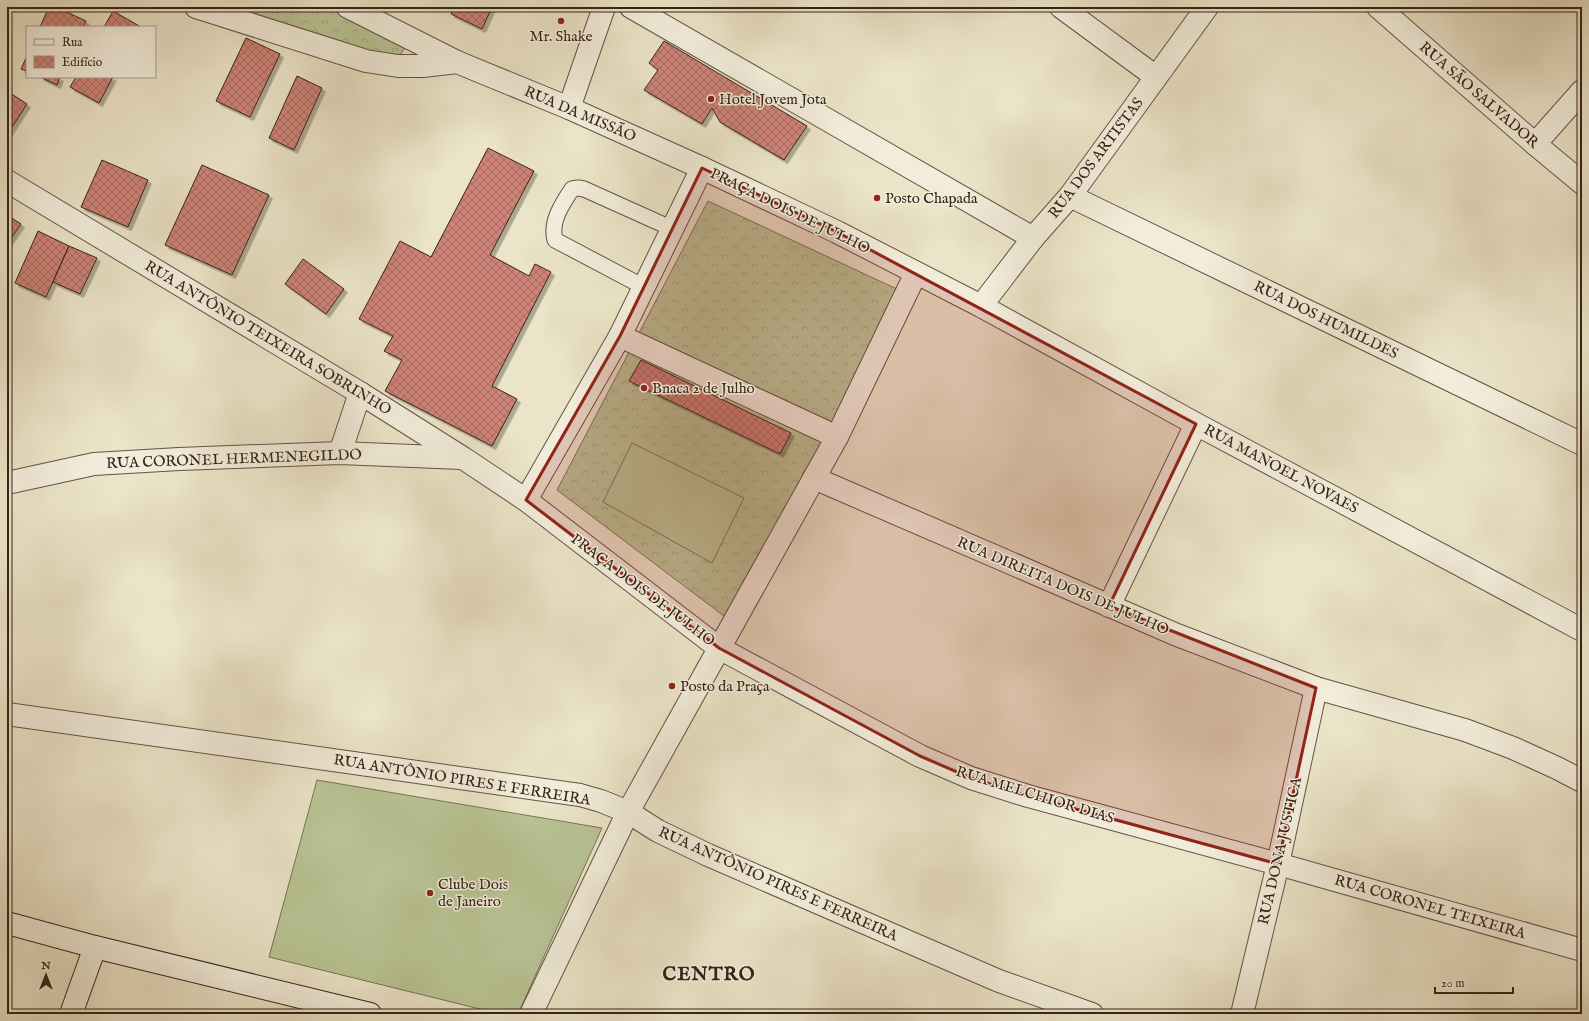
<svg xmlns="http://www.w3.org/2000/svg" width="1589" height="1021" viewBox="0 0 1589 1021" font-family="'IM FELL English',serif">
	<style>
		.forest { fill: url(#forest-crowns); stroke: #787456 }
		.pitch { fill: #b9c495; stroke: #787456 }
		.building { fill: url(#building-cross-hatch); stroke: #362318; filter: url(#shadow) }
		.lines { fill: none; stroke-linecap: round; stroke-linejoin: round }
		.service-casing { stroke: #635344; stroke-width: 17 }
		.minor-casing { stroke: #635344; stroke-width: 24 }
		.tertiary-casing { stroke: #635344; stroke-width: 24 }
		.secondary-casing { stroke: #362318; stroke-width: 24 }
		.service { stroke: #f2eddb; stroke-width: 15 }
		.minor { stroke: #f2eddb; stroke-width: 22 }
		.tertiary { stroke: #f2eddb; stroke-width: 22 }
		.secondary { stroke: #f2eddb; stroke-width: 22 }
		.marked { fill: #8f2418; fill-opacity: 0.2; stroke: #8f2418; stroke-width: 3; stroke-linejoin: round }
		.poi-dot { fill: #8f2418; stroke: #f2eddb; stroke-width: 1.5 }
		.labels { text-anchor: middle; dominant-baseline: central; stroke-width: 3; stroke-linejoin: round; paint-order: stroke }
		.poi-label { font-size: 15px; fill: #362318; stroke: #f2eddb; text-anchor: start }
		.street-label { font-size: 15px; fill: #362318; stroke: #f2eddb }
		.district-label { font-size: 19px; font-weight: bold; letter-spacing: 1px; fill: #362318; stroke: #f2eddb }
	</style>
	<defs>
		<pattern id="forest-crowns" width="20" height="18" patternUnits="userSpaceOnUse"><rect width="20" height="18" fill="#b9c495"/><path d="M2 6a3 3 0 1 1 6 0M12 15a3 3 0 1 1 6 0" fill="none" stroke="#a0a880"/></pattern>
		<pattern id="building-cross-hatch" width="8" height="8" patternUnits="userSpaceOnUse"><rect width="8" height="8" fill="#cd8377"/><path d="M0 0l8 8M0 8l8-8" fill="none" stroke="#a76b61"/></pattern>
		<filter id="shadow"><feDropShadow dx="3.5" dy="3.5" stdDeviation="0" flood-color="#0004"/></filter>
	</defs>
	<rect width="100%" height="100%" fill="#ebe4c8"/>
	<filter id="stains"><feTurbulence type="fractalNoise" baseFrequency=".005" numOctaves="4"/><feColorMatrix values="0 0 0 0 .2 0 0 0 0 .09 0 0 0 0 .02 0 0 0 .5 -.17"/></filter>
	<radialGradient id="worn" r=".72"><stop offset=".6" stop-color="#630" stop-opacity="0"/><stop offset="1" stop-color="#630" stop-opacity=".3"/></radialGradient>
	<g class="forest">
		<polygon points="228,7 326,7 400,41 404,49 399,57 383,56"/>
		<polygon points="708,201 899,290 819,456 728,619 557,490"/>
	</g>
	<g class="pitch">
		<polygon points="632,443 744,498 712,563 603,502"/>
		<polygon points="317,780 602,828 518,1014 500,1014 269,957"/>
	</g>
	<g class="building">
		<polygon points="49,7 56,7 86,21 83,27 40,27"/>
		<polygon points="454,7 492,7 482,29 451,14"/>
		<polygon points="113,11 141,27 104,27"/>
		<polygon points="246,38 280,54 250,117 216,101"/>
		<polygon points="664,41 807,126 784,160 720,122 712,108 702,124 644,90 658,70 649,63"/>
		<polygon points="27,56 27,71 21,69"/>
		<polygon points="297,76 322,88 294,150 269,138"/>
		<polygon points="40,77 60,77 57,85"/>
		<polygon points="76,77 113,77 99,103 70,87"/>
		<polygon points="7,91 27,104 7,135"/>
		<polygon points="488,148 534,171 490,255 529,276 535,264 551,272 492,386 517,399 492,446 385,391 402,360 384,351 393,336 359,319 400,241 431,257"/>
		<polygon points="102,160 148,180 128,227 81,207"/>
		<polygon points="202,165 269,195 232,275 165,245"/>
		<polygon points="7,215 21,224 7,244"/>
		<polygon points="38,231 69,246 46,297 15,283"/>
		<polygon points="69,246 97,258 80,294 53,282"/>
		<polygon points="303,259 344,289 326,314 285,284"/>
		<polygon points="641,360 791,433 780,454 629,381"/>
	</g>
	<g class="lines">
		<g class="service-casing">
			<path id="service" d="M644,287L555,240C550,222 562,204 572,189L578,188L584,189L673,229"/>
		</g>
		<g class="minor-casing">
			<g id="minor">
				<polyline points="631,7 1033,238"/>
				<polyline points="1061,7 1156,77"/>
				<polyline points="1378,7 1535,144 1582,183"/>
				<polyline points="569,108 604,7"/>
				<polyline points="1535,144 1582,91"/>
				<polyline points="7,181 360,393 463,458 526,500 719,648 920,756 971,778 1028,796 1278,864 1582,950"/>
				<polyline points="1070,196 1582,444"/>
				<polyline points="981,306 1033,238 1070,196 1207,7"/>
				<polyline points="620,336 837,437"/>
				<polyline points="340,453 360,393"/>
				<polyline points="814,478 1177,635 1316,688 1465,730 1513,748 1557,768 1582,781"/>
				<polyline points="7,483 94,464 179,459 340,453 461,458"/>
				<polyline points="526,500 620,336 702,168"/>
				<polyline points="1109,606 1196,424"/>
				<polyline points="7,714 580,795 601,801 628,812 658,831 708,855 999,981 1092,1014"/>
				<polyline points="531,1014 628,812 837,437 916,273"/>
				<polyline points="1242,1014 1278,864 1316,688"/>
			</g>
		</g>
		<g class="tertiary-casing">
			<g id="tertiary">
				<polyline points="196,7 366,61 398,66 423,66 457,62"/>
				<polyline points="348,7 457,62 569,108 702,168 837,232 981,306 1196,424 1582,630"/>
			</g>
		</g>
		<g class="secondary-casing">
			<g id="secondary">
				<polyline points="7,923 95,947 370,1014"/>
				<polyline points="71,1014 95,947"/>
			</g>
		</g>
		<use href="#service" class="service"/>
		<use href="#minor" class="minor"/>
		<use href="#tertiary" class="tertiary"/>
		<use href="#secondary" class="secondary"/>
	</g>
	<path class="marked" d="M702,168L837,232L1196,424L1109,606L1316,688L1278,864L1028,796L971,778L920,756L719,648L526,500L620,336Z"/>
	<g class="poi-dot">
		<circle cx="561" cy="21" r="4"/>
		<circle cx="711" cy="99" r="4"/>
		<circle cx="877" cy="198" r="4"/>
		<circle cx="644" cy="388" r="4"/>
		<circle cx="672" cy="686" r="4"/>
		<circle cx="430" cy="893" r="4"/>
	</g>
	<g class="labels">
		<g class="poi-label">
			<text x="561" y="36" text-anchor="middle">Mr. Shake</text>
			<text x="719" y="99">Hotel Jovem Jota</text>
			<text x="885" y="198">Posto Chapada</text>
			<text x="652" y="388">Bnaca 2 de Julho</text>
			<text x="680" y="686">Posto da Praça</text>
			<text x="438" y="884">Clube Dois<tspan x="438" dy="17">de Janeiro</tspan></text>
		</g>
		<g class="street-label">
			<text transform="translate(1479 95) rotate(41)">RUA SÃO SALVADOR</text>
			<text transform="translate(580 114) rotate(23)">RUA DA MISSÃO</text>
			<text transform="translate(1096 158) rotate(-53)">RUA DOS ARTISTAS</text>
			<text transform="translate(790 211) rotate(26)">PRAÇA DOIS DE JULHO</text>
			<text transform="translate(1326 320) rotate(26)">RUA DOS HUMILDES</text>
			<text transform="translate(268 338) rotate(31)">RUA ANTÔNIO TEIXEIRA SOBRINHO</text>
			<text transform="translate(234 459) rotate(-2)">RUA CORONEL HERMENEGILDO</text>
			<text transform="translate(1281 469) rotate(28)">RUA MANOEL NOVAES</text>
			<text transform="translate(1063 586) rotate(23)">RUA DIREITA DOIS DE JULHO</text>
			<text transform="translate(643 590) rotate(37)">PRAÇA DOIS DE JULHO</text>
			<text transform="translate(462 780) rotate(9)">RUA ANTÔNIO PIRES E FERREIRA</text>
			<text transform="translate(1035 795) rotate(17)">RUA MELCHIOR DIAS</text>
			<text transform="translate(1280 851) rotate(-77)">RUA DONA JUSTICA</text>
			<text transform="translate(778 884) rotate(24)">RUA ANTÔNIO PIRES E FERREIRA</text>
			<text transform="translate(1430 907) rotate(16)">RUA CORONEL TEIXEIRA</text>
		</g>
		<g class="district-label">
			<text x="709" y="975">CENTRO</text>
		</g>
	</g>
	<rect width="1589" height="1021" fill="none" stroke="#ebe4c8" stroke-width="24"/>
	<rect x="8" y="8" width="1573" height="1005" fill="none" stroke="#362318" stroke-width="2"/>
	<rect x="12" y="12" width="1565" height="997" fill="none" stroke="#362318"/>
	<rect x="26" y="26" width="130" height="52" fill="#f2eddb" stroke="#a79c8d"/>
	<rect x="34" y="39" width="20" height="6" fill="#f2eddb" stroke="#a79c8d"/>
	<text x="62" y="46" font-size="12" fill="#362318">Rua</text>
	<rect x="34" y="56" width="20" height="12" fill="url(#building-cross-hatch)" stroke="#a79c8d"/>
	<text x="62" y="66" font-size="12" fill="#362318">Edifício</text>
	<g transform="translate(46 975)" stroke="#f2eddb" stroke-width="3" paint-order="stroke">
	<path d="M0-3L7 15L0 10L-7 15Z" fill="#362318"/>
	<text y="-6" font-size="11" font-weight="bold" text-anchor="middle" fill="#362318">N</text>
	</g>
	<path d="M1435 987v6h78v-6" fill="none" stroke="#362318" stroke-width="2"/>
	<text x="1441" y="987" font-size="12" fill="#362318" stroke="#f2eddb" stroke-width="3" paint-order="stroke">20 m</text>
	<rect width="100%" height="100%" filter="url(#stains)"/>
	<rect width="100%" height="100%" fill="url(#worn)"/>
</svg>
